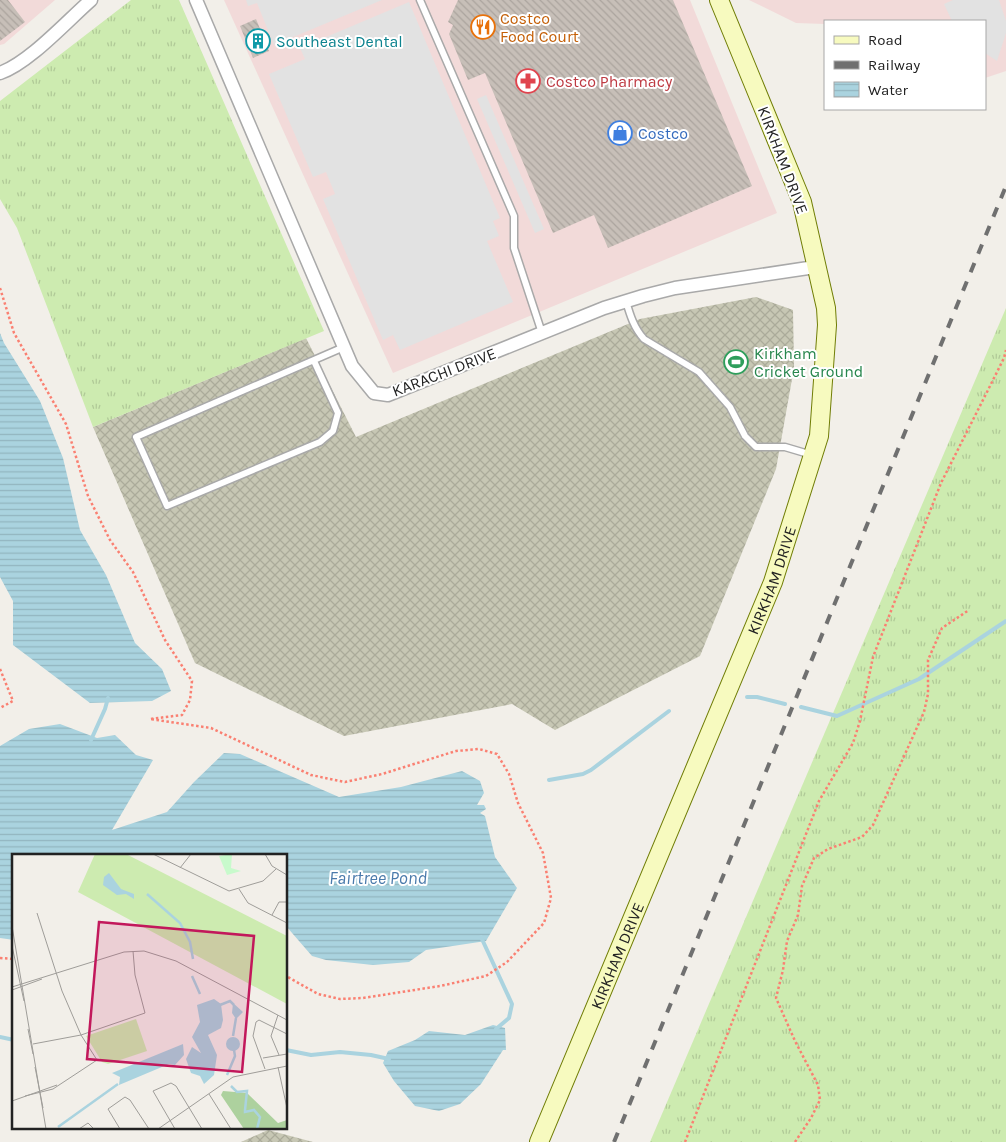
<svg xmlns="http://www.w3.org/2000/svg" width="1006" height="1142" viewBox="0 0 1006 1142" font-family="Karla,sans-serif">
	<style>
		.commercial { fill: #f2dad9 }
		.construction { fill: url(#construction-cross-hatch) }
		.grass { fill: url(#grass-tufts) }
		.parking { fill: #e2e2e2 }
		.water { fill: url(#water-rules) }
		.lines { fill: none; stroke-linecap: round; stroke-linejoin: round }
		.stream { stroke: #aad3df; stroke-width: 4 }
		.building { fill: url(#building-back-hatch) }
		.lane-casing { stroke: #a9a9a9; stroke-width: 9 }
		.street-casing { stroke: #a9a9a9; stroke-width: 15 }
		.secondary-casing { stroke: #707d05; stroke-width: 20 }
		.path { stroke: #fa8072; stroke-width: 2.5; stroke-dasharray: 2.5 2.5; stroke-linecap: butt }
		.lane { stroke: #fff; stroke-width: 6 }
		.street { stroke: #fff; stroke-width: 12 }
		.secondary { stroke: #f7fabf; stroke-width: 18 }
		.rail { stroke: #707070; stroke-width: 4; stroke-dasharray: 10 10; stroke-linecap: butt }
		.labels { text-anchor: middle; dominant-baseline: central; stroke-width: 4; stroke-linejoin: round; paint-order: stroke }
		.food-label { font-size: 16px; fill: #c56008; stroke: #fff; text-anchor: start }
		.culture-label { font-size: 16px; fill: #0d838f; stroke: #fff; text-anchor: start }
		.health-label { font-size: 16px; fill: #be3a42; stroke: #fff; text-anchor: start }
		.shop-label { font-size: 16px; fill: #366cbe; stroke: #fff; text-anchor: start }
		.street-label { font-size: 16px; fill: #222; stroke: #fff }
		.leisure-label { font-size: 16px; fill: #27864d; stroke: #fff; text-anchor: start }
		.water-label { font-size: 18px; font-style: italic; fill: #4a7aab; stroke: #fff }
		.inset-river { fill: none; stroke: #aad3df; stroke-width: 2.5 }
		.inset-road { fill: none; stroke: #9f9d99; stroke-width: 1 }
		.view { fill: #c2185b; fill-opacity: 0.15; stroke: #c2185b; stroke-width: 2.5 }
		.inset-edge { fill: none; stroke: #222; stroke-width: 2.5 }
	</style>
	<defs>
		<pattern id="construction-cross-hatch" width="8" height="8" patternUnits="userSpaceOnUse" patternTransform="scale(1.25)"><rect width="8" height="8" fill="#c7c7b4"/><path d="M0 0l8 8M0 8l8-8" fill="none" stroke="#abab9a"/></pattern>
		<pattern id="grass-tufts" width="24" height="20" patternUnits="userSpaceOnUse" patternTransform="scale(1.25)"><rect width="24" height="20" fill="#cdebb0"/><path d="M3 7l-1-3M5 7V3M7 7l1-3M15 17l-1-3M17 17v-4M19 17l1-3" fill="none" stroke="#b0c997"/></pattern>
		<pattern id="water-rules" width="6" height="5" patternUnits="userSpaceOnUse" patternTransform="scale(1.25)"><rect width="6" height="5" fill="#aad3df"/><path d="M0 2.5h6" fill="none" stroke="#92b5bf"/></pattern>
		<pattern id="building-back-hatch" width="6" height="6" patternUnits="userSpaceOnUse" patternTransform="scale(1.25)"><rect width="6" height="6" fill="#c7bfb8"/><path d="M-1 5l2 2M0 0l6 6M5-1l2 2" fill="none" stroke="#aba49e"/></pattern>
	</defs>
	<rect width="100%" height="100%" fill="#f2efe9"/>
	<g class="commercial">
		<polygon points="0,0 55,0 4,44 0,45"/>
		<polygon points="224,0 690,0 777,213 393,373"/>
		<polygon points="749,0 1006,0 1006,71 985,78 985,21 825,21 825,24 796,23"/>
	</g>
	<g class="construction">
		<polygon points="756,297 793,310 794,368 776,469 700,656 555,730 512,704 344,736 195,663 93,427 306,338 356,437 640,319"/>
		<polygon points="268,1130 313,1142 241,1142"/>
	</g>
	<g class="grass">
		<polygon points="131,0 179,0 324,331 93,427 17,228 0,199 0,101"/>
		<polygon points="1006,308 1006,1142 650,1142"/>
	</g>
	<g class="parking">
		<polygon points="246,0 382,0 274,45 257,3 248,6"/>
		<polygon points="953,0 999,0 1006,21 1006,33 997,61 985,53 985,21 952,21 944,4"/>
		<polygon points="409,2 500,218 493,221 499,236 487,241 513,302 400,350 393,335 383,340 323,199 335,194 326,172 313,177 269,74 305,59 300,48"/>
		<polygon points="486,95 544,229 535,233 477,99"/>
	</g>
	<g class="water">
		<polygon points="0,333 4,343 40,401 63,458 80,530 106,575 135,643 162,669 171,691 152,701 90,703 13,645 13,601 0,577"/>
		<polygon points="60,724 97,738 115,735 136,755 153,760 112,830 167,812 194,782 224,753 240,754 339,797 401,787 462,771 480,781 484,793 477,805 484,805 486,809 480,813 485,816 495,857 517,888 486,941 426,950 409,962 373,965 326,960 312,956 286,926 286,856 14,856 14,940 0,938 0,746 29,729"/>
		<polygon points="493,1025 505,1028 506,1050 503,1050 481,1084 460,1104 439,1111 415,1106 394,1081 383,1063 388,1051 415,1040 429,1031 465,1035"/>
	</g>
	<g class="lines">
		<g class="stream">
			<polyline points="747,697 757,697 785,704"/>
			<polyline points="801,707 837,716 919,679 1006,621"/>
			<polyline points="91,740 105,709 108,698"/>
			<polyline points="549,780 583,774 591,770 669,711"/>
			<polyline points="481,937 512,1004 509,1018 496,1029"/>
			<polyline points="0,1037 14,1040"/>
			<polyline points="286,1050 311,1055 340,1052 371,1055 389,1059"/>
		</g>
	</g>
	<g class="building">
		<polygon points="0,0 8,0 25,22 0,41"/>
		<polygon points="458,0 673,0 752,186 608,248 594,215 553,233 485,73 468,80 449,34 453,25 448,22"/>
		<polygon points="256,19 269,51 253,58 240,26"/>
	</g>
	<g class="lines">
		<g class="lane-casing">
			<g id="lane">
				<polyline points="420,0 514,216 514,248 542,333"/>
				<path d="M626,301C630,315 634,328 644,339L699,372L730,407L745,436L756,447H785L812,455"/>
				<polyline points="314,361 338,413 333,431 320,442 167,506 136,437 344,347"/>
			</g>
		</g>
		<g class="street-casing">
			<g id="street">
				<polyline points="196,0 352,366 374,393 388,395 604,308 643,296 675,288 815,267"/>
				<path d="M0,73C29,63 67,21 91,0"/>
			</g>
		</g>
		<g class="secondary-casing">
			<g id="secondary">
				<path id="s1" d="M539,1142L773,582L819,436L827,325L826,308L802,202L719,0"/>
			</g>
		</g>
		<g class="path">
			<polyline points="0,288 14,333 66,424 88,496 110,540 133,572 165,640 192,681 190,700 182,715 150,719 211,728 311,775 345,782 382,774 456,751 479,749 497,754 509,774 518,803 543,853 551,898 544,923 507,962 486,976 440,986 363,998 340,999 318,994 286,976"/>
			<polyline points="0,669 13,701 0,708"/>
			<polyline points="0,958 14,959"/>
			<polyline points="685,1142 819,801 853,743 860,721 873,657 941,483 986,394 1004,358 1006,350"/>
			<polyline points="795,1142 811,1118 820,1100 818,1085 795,1041 776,998 783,970 787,941 798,915 802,886 814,858 828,849 862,837 873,825 924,712 928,694 928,660 942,628 969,610"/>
		</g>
		<use href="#lane" class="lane"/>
		<use href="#street" class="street"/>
		<use href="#secondary" class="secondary"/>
		<polyline class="rail" points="614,1142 1006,186"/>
	</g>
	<defs>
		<g id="restaurant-ring" transform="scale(1.25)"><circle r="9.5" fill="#fff" stroke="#e8710a" stroke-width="1.5"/><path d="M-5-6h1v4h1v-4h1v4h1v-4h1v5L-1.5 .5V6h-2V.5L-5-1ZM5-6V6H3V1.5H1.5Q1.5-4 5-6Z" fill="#e8710a"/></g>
		<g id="building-ring" transform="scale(1.25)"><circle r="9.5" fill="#fff" stroke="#0f9aa8" stroke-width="1.5"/><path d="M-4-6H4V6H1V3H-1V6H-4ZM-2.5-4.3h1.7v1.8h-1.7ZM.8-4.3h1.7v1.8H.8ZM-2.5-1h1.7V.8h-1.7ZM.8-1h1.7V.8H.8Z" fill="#0f9aa8"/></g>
		<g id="pharmacy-ring" transform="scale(1.25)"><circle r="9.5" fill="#fff" stroke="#e0444e" stroke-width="1.5"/><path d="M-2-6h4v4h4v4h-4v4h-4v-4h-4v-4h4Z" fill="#e0444e"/></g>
		<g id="shop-ring" transform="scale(1.25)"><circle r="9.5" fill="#fff" stroke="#3f7fe0" stroke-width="1.5"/><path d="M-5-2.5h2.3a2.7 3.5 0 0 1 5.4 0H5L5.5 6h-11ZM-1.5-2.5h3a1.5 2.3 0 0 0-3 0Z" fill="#3f7fe0"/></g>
		<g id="stadium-ring" transform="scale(1.25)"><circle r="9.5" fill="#fff" stroke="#2e9e5b" stroke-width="1.5"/><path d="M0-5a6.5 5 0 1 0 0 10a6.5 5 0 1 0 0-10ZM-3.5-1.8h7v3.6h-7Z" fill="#2e9e5b"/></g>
	</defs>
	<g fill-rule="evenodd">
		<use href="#restaurant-ring" x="483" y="27"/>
		<use href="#building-ring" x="258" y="41"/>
		<use href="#pharmacy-ring" x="528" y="81"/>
		<use href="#shop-ring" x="620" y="133"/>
		<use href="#stadium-ring" x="736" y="362"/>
	</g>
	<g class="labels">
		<g class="food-label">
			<text x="500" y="18">Costco<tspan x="500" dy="18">Food Court</tspan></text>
		</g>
		<g class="culture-label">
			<text x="276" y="41">Southeast Dental</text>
		</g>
		<g class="health-label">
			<text x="546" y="81">Costco Pharmacy</text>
		</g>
		<g class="shop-label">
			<text x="638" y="133">Costco</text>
		</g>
		<g class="street-label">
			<text transform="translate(783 160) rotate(69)">KIRKHAM DRIVE</text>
			<text transform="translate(444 372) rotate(-21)">KARACHI DRIVE</text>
			<text stroke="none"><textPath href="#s1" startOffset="608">KIRKHAM DRIVE</textPath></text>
			<text stroke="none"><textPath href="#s1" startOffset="202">KIRKHAM DRIVE</textPath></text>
		</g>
		<g class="leisure-label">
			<text x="754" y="353">Kirkham<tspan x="754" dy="18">Cricket Ground</tspan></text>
		</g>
		<g class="water-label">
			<text x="378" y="878">Fairtree Pond</text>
		</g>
	</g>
	<g transform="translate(12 854)">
		<rect width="275" height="275" fill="#f2efe9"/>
		<path d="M83,0H114L275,82V150L66,38ZM124,165L135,197L96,210L90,208L74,182Z" fill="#cdebb0"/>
		<path d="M211,237L235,239L266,269L275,266V275H232L209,241Z" fill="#add19e"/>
		<path d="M220,0L219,14L229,17L215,21L207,2Z" fill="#c8facc"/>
		<path d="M97,19L109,35L122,40V45L114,40L105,41L91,31L92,23ZM202,145L209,150L211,166L209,174L196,181L205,201L202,221L192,230L188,222L179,219L174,205L180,193L189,199L180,183L188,168L185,151ZM221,149L231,158L224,165L220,159ZM214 190a7 7 0 1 1 14 0a7 7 0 1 1-14 0ZM171,190L172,201L163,211L157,210L107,231L108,223L100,219Z" fill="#aad3df"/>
		<path class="inset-river" d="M135,40L168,69L178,88L181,105M180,122L188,140M208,151L218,147L222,151M221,182L224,164M215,221L223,202L222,196M219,232L225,238L235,237L233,256V258L242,256L248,263L245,275M46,273L106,230"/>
		<path class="inset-road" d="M141,0L217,37L251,27L264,15M253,0L260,12L275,21M168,14L179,0M227,35L236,49L275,69M260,61L267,48H275M0,72L34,275M0,92L12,147M0,133L112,98L132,97L164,107L275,166M0,136L30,125M266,161L259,182L267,201M16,175L21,200M21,190L69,181L133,159L123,121L121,97M251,204L275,200M23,213L31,254M266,213L275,254M253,215L241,182L244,168L247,166L275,180M197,240L219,275M13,242L41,235L85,206L69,181L50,137L25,59M0,247L45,231M67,275L76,269L82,275M108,275L96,255L113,243L118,246L137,275M146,275L221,223L275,212M163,275L141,237L159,229L164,232L190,275"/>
		<path class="view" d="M87,68L242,82L230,218L75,205Z"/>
		<rect width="275" height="275" class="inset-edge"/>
	</g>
	<rect x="824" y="20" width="162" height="90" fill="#ffffff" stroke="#a7a7a7"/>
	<rect x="834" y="36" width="25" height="8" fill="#f7fabf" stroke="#a7a7a7"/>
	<text x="868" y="45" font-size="15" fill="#222222">Road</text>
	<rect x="834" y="61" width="25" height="8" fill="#707070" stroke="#a7a7a7"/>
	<text x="868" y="70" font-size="15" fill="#222222">Railway</text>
	<rect x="834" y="82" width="25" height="15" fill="url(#water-rules)" stroke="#a7a7a7"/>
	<text x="868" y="95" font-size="15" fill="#222222">Water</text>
</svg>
